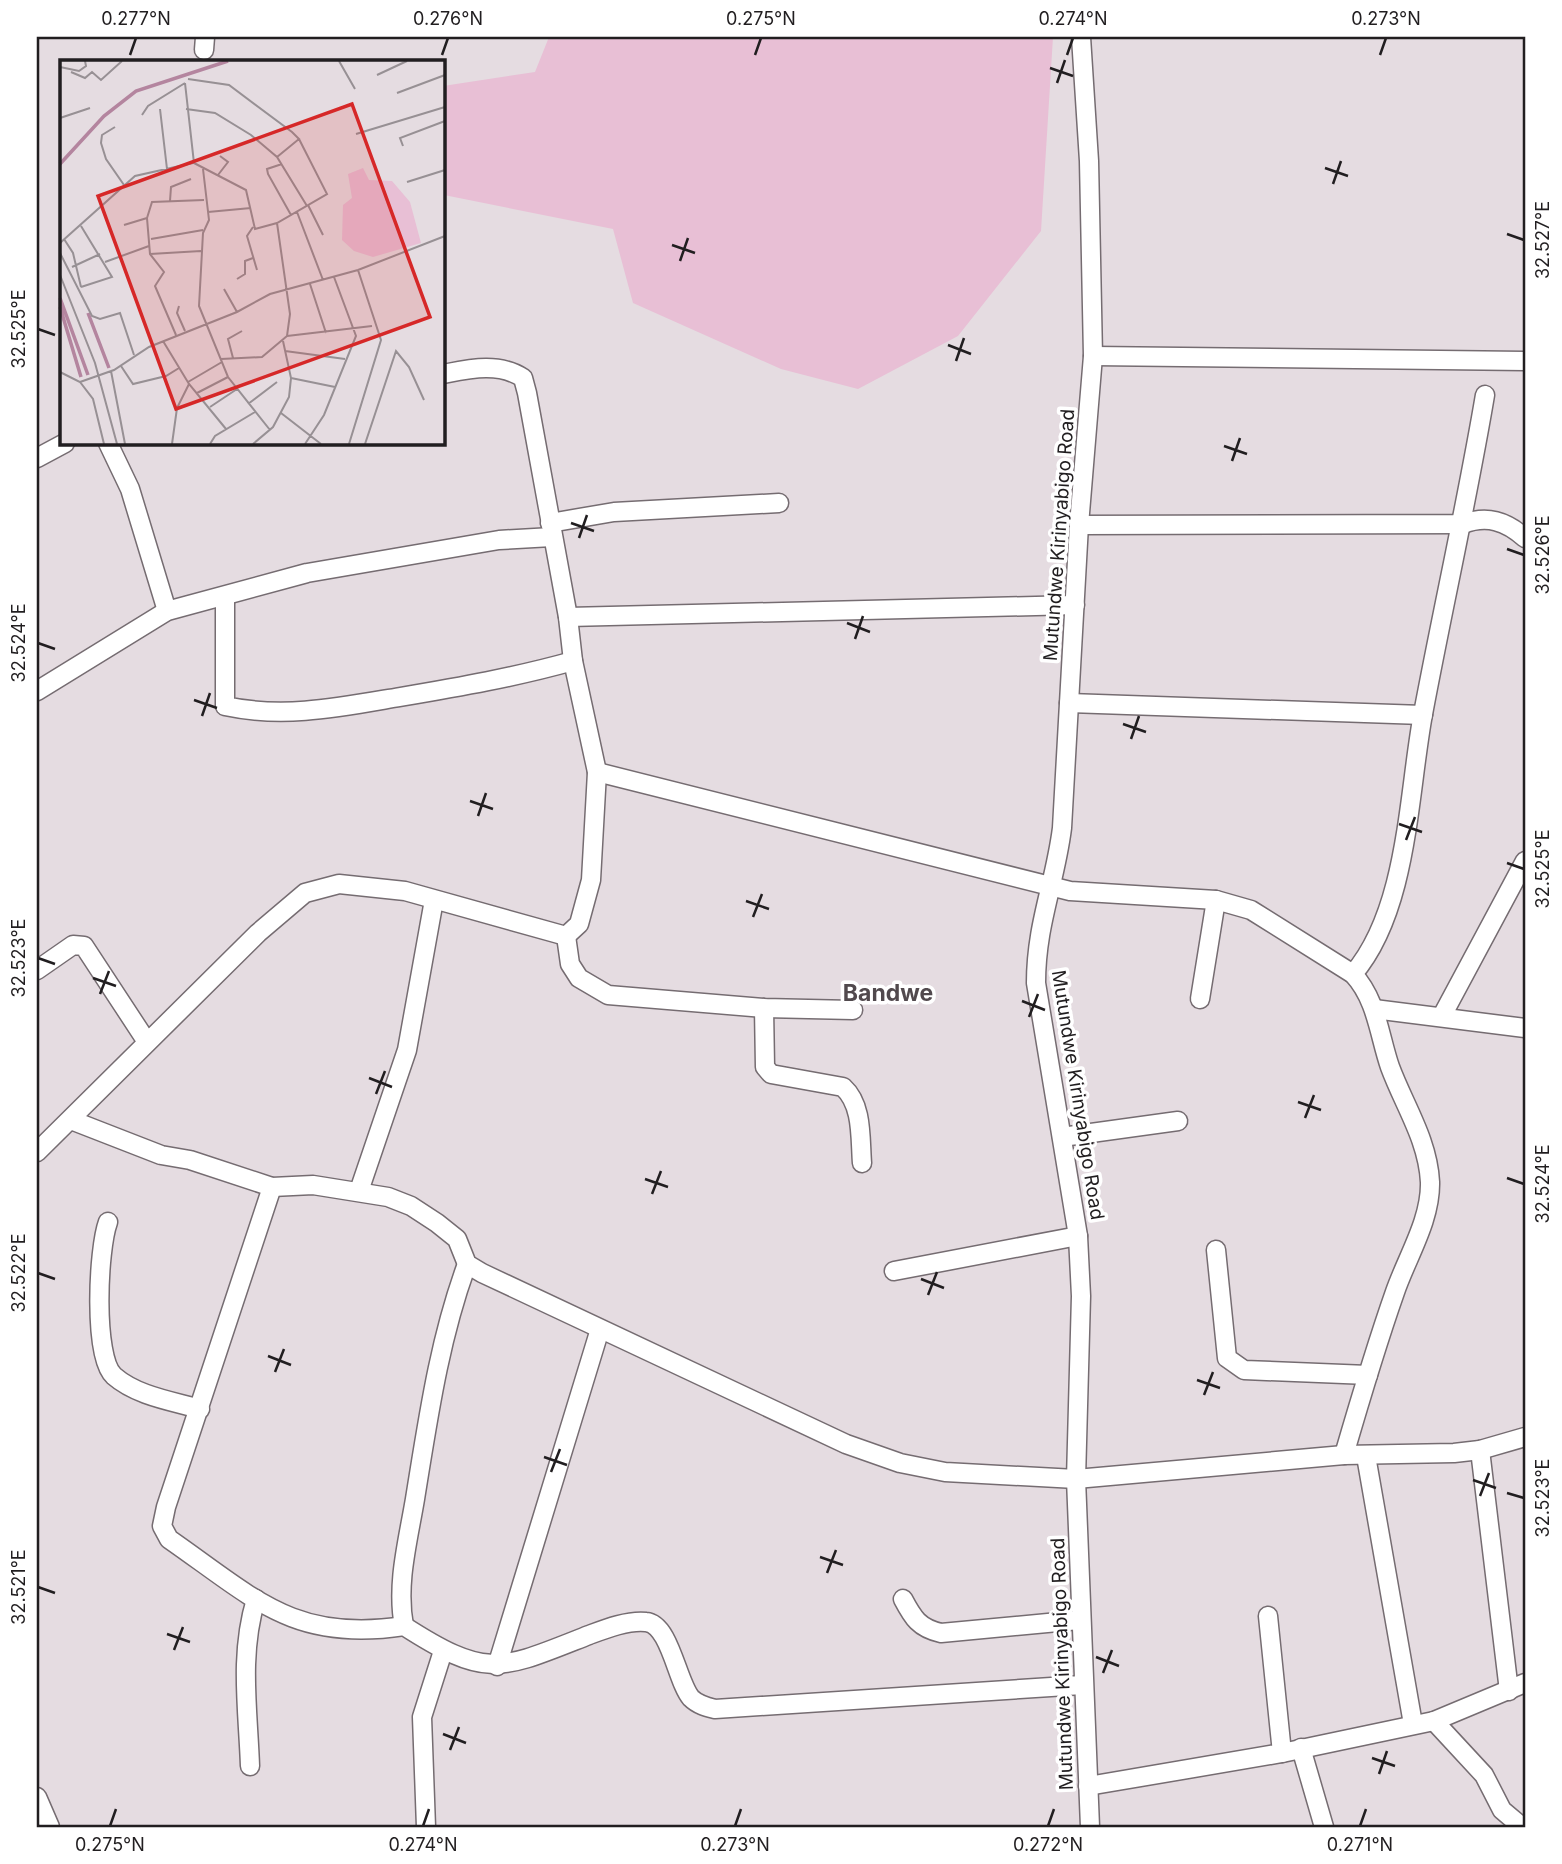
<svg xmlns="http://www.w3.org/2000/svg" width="1562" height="1864" viewBox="0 0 1562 1864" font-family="Inter,sans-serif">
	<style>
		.green { fill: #e8bfd5 }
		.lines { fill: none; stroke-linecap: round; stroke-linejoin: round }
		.minor-casing { stroke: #756c71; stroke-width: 21 }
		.minor { stroke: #fff; stroke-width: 18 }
		.ticks { fill: none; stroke: #211e20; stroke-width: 2.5 }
		.labels { text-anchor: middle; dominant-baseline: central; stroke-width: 7; stroke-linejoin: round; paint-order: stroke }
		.street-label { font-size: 19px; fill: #211e20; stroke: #fff }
		.quarter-label { font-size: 23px; font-weight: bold; fill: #51494d; stroke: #fff }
		.inset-river { fill: none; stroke: #b4859f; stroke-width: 3.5 }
		.inset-road { fill: none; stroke: #979094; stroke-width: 2 }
		.view { fill: #d62828; fill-opacity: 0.15; stroke: #d62828; stroke-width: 3.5 }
		.inset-edge { fill: none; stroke: #211e20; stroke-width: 3.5 }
		.neatline { fill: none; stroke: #211e20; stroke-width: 2.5 }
		.ticks-label { font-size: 18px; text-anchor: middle; fill: #211e20 }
	</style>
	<rect width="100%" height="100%" fill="#e5dce1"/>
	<polygon class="green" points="549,37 1053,37 1041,231 958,336 858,389 781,369 633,303 613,229 444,195 443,86 535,72"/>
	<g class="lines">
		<g class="minor-casing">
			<g id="minor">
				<path d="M1081,37L1089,161L1093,356L1079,525L1062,828C1055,884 1036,924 1036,983L1078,1236L1081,1296L1076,1479L1090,1827"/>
				<polyline points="204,50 205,37"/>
				<polyline points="1093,356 1525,361"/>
				<polyline points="108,443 130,489 167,611"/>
				<polyline points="37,458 65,443"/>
				<polyline points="550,523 614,512 779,503"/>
				<path d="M1079,525L1463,524C1487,515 1506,521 1525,538"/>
				<path d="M225,596V706C285,719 341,707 400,697C459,687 516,677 573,661"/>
				<polyline points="568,617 1075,605"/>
				<polyline points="37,691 167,611 307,573 499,540 552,537"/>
				<polyline points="1069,703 1423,715"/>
				<path d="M597,772L1070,891L1216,900L1251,910L1353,974C1377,1000 1379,1035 1390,1067C1404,1105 1428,1140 1430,1182C1431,1220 1407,1257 1395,1292C1376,1346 1360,1400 1344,1455"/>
				<polyline points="566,936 570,964 579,978 608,995 764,1008 853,1010"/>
				<polyline points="37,970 73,945 84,946 147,1042"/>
				<path d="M1353,974C1408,910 1408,795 1423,714C1443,607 1467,502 1485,395"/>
				<polyline points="1200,999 1216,900"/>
				<path d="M764,1008L765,1067L771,1074L843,1087C863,1105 860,1138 862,1163"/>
				<polyline points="1374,1009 1525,1028"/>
				<polyline points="1442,1016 1525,861"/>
				<polyline points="71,1120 161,1155 190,1160 272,1187 313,1185 388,1197 411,1206 437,1223 457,1239 467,1264 482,1273 846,1444 900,1463 945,1472 1076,1479 1344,1455 1454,1453 1480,1450 1525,1437"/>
				<polyline points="1062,1137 1178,1121"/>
				<path d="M37,1152L258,933L305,893L339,884L405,891L566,936L579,924L591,880L597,772L573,661L568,617L527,393L523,378C499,362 469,369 443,374"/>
				<path d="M272,1187L166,1507L162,1526L169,1539C254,1598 294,1643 404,1626C488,1680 500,1670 589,1635C605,1629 628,1620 646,1622C670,1624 677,1682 691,1698C698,1705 707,1707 715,1709L1082,1685"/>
				<polyline points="359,1191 407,1050 434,900"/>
				<path d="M108,1222C98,1249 93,1357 114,1376C137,1396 172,1401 200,1409"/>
				<polyline points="1216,1250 1227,1358 1244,1370 1368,1375"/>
				<polyline points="894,1271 1078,1236"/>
				<polyline points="1480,1450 1509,1691"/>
				<polyline points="1366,1456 1413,1724"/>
				<path d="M903,1599C913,1618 919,1628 941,1633L1079,1620"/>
				<polyline points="1268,1616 1282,1753"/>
				<path d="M404,1626C396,1584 408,1541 415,1499C428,1419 439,1340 467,1264"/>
				<polyline points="497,1666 600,1329"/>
				<polyline points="1434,1721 1484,1775 1502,1810 1522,1827"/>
				<polyline points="1301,1748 1324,1827"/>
				<path d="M250,1766C248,1709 239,1655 256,1599"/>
				<polyline points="1088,1786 1282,1753 1434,1721 1525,1683"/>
				<polyline points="37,1797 50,1827"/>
				<polyline points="426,1827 422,1717 443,1651"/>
			</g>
		</g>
		<use href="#minor" class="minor"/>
	</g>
	<path class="ticks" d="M130,55L136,38M442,55L448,38M755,55L761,38M1067,55L1073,38M1380,55L1386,38M1050,68L1073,76M1057,83L1065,60M1325,168L1348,176M1333,184L1341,161M1507,234L1524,240M672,245L695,253M680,261L688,238M38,329L55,335M948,345L971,354M956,361L964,338M1224,446L1247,454M1232,461L1240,438M571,523L594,531M579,538L587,515M1507,549L1524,555M847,623L870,632M855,639L863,616M38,643L55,649M194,700L217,708M202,716L210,693M1123,724L1146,732M1131,739L1139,716M470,801L493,809M478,816L486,793M1399,824L1422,832M1406,840L1415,817M1507,863L1524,869M746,901L769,909M753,917L762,894M38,958L55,964M93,978L116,986M100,994L109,971M1022,1001L1045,1010M1029,1017L1038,994M369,1078L392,1087M376,1094L385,1071M1298,1102L1321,1110M1305,1118L1314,1095M1507,1178L1524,1184M645,1179L668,1187M652,1194L661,1171M38,1273L55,1279M921,1279L944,1288M928,1295L937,1272M268,1356L291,1365M275,1372L284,1349M1197,1380L1220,1388M1204,1395L1213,1372M544,1457L567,1465M551,1472L560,1449M1473,1480L1496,1488M1507,1493L1524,1498M1480,1496L1489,1473M820,1557L843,1565M827,1573L836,1550M38,1587L55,1593M167,1634L190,1642M174,1650L183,1627M1096,1657L1119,1666M1103,1673L1112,1650M443,1734L466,1743M450,1750L459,1727M1372,1758L1395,1766M1379,1774L1387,1751M110,1826L116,1809M423,1826L429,1809M735,1826L741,1809M1048,1826L1054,1809M1360,1826L1366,1809"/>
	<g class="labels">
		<g class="street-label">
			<text transform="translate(1059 535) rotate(-86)">Mutundwe Kirinyabigo Road</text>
			<text transform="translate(1078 1095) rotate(81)">Mutundwe Kirinyabigo Road</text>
			<text transform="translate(1062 1664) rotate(-92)">Mutundwe Kirinyabigo Road</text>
		</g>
		<g class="quarter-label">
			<text x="888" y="993">Bandwe</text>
		</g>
	</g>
	<g transform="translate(60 60)">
		<rect width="385" height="385" fill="#e5dce1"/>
		<path d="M303,108L309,120L332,121L350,142L361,183L313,197L294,191L282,180L283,145L292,138L288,114Z" fill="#e8bfd5"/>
		<path class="inset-river" d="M0,104L44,56L76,31L168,1M0,238L28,315M0,247L21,317M28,253L49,308"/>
		<path class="inset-road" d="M279,1L295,29M0,7L19,11L26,6L25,1M11,12L25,18L32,12L41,20L62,1M317,15L347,1M128,19L169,25L232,72L239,79L217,97M125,23L134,103L186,130L195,169L217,163L267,134L239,79M337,33L385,15M100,49L107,109M126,49L155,53L191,75L217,97L247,146M82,55L88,46L125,23M0,58L30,48M55,67L42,75L41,83L46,99L64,125M296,74L385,47M343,86L340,78L385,61M222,104L207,109L208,114L231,155M143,109L149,160L143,173L139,246L168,317L210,370M158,115L168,102L160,96M347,122L385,110M110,141L111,127L131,119M248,145L263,175M148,152L191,148M237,152L263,220M64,165L87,158M21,166L52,217L21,227M193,167L187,176L197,210M4,179L13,193L21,227M91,179L143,170M0,183L75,116L133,103M0,193L32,256L40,259L60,253L74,295M90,194L141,191M45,202L89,186M12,207L40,194M0,215L35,303L57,384M177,219L185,214V201L193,198M250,224L266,273M164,229L177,252M119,246L117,253L125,271M116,275L95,226L104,212L90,194L87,158L92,142L144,140M227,276L312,266M103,281L129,324L166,369M225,291L285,299M173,298L168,279L182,271M161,299L202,297L227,276L230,254L217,163M61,306L73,324L106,316L119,308M51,311L65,384M0,312L20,322L33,339L44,384M231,318L275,327M20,322L54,310L89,287L177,252L210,234L298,210L385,176M128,322L162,302M137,333L168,317M188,344L217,322M150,347L177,329M221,353L261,384M112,384L117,348L129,324M150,384L155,376L195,352M193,384L213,367L229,337L231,318L223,281M245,384L264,355L296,276L274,217M289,384L321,280L298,210M305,384L336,291L349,307L364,340"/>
		<path class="view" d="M292,44L370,257L116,349L38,136Z"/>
		<rect width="385" height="385" class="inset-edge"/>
	</g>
	<rect width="1562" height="1864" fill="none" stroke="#ffffff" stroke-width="77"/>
	<rect x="38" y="38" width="1486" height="1788" class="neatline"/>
	<g class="ticks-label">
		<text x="136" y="25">0.277°N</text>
		<text x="448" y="25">0.276°N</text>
		<text x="761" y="25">0.275°N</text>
		<text x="1073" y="25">0.274°N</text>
		<text x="1386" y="25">0.273°N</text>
		<text transform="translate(1543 240) rotate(-90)" y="6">32.527°E</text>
		<text transform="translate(19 329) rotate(-90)" y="6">32.525°E</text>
		<text transform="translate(1543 555) rotate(-90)" y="6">32.526°E</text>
		<text transform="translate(19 643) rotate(-90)" y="6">32.524°E</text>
		<text transform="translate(1543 869) rotate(-90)" y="6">32.525°E</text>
		<text transform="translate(19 958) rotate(-90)" y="6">32.523°E</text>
		<text transform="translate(1543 1184) rotate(-90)" y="6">32.524°E</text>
		<text transform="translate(19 1273) rotate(-90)" y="6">32.522°E</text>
		<text transform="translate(1543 1498) rotate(-90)" y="6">32.523°E</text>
		<text transform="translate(19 1587) rotate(-90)" y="6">32.521°E</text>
		<text x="110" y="1851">0.275°N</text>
		<text x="423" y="1851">0.274°N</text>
		<text x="735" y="1851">0.273°N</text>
		<text x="1048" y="1851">0.272°N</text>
		<text x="1360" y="1851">0.271°N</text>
	</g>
</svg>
